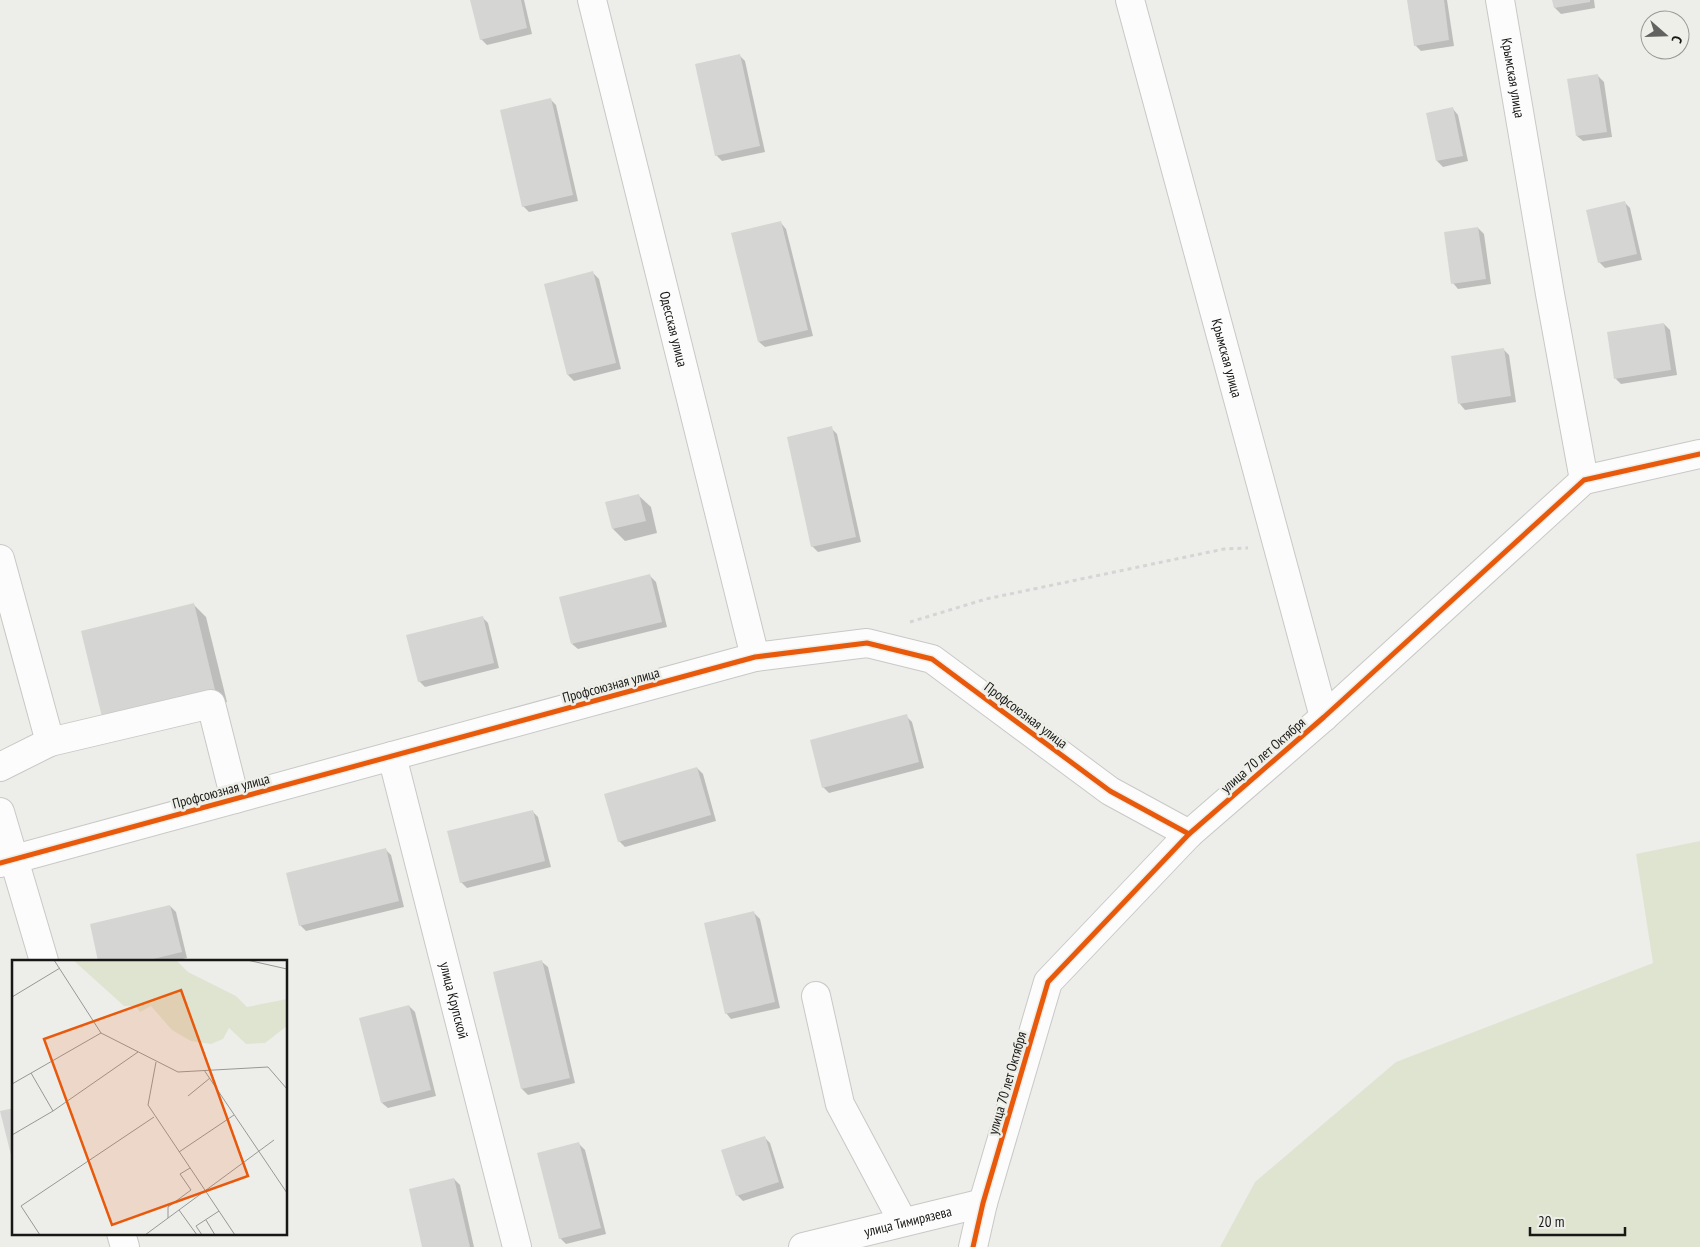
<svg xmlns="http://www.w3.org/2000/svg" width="1700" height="1247" viewBox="0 0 1700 1247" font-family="'PT Sans Narrow',sans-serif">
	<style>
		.green { fill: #dfe4d1 }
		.shadow { fill: #0003 }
		.building { fill: #d5d6d3 }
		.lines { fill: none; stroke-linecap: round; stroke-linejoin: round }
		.minor-casing { stroke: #c8c9c6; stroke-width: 30 }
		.path { stroke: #d5d5d5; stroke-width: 3; stroke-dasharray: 4 4; stroke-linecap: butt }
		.minor { stroke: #fcfcfc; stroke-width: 28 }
		.cycleway-casing { stroke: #eeefe9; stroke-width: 8 }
		.cycleway { stroke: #e8590c; stroke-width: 5 }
		.labels { text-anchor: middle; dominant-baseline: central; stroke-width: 5; stroke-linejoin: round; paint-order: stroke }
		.street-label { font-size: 14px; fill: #171715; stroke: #eeefe9 }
		.inset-road { fill: none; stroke: #979895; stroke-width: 1 }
		.view { fill: #e8590c; fill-opacity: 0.15; stroke: #e8590c; stroke-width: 2.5 }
		.inset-edge { fill: none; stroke: #171715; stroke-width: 2.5 }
	</style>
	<rect width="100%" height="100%" fill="#edeeea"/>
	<polygon class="green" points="1700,841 1700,1247 1220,1247 1255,1182 1396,1062 1653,963 1636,854"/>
	<g class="shadow">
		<polygon points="472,0 524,0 532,34 487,45 481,39"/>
		<polygon points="1408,0 1447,0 1454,46 1421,51 1415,45"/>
		<polygon points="1554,0 1594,0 1595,8 1561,14 1555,8"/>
		<polygon points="739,55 745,61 765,152 722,161 716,155"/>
		<polygon points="1598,76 1604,82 1612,137 1583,141 1577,136"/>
		<polygon points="550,99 556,105 578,201 529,212 523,206"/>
		<polygon points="1453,109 1458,115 1468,161 1443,167 1437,161"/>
		<polygon points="1624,202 1630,208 1642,260 1605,268 1599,262"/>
		<polygon points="781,223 786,229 813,336 765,347 759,342"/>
		<polygon points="1478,228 1484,234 1491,284 1458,289 1453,283"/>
		<polygon points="593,273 599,279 621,369 574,381 568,375"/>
		<polygon points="1664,324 1670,330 1677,375 1621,384 1615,378"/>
		<polygon points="1503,349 1509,355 1516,402 1465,410 1460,404 1452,357"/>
		<polygon points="831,428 837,434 861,542 818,552 812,546"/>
		<polygon points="638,495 651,507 657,533 625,541 613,529"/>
		<polygon points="650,576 656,582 667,627 578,649 572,644"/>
		<polygon points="194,605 206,617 227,702 115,729"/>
		<polygon points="483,618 488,623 499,668 425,687 419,681"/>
		<polygon points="906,716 912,722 924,768 829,793 823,787"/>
		<polygon points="697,768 703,774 716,821 625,847 619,841"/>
		<polygon points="532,811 538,817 551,867 467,888 461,882"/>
		<polygon points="385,849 391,855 404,907 306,931 301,926 288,873"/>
		<polygon points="170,906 176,912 187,958 174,961 100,961"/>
		<polygon points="754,913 760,919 780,1008 731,1019 726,1013"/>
		<polygon points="542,962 548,967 575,1083 528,1095 522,1089 494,973"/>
		<polygon points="409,1006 415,1012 436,1096 388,1108 382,1103"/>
		<polygon points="764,1137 770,1143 784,1188 743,1201 738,1196 723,1150"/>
		<polygon points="579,1144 585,1150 606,1234 566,1244 560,1238"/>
		<polygon points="454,1179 460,1185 474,1247 424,1247"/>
	</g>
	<g class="building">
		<polygon points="470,0 521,0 527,28 480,40"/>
		<polygon points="1407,0 1444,0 1449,40 1414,46"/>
		<polygon points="1552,0 1590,0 1590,2 1554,8"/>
		<polygon points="740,54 760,146 715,156 695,64"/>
		<polygon points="1598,74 1607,132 1576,136 1567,79"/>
		<polygon points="551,98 573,195 522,207 500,110"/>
		<polygon points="1453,107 1463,156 1436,161 1426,113"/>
		<polygon points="1625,201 1637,254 1598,263 1586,210"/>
		<polygon points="781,221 808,330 758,342 731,233"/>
		<polygon points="1478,227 1486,279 1451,284 1444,232"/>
		<polygon points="593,271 616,363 567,375 544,284"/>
		<polygon points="1664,323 1671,370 1614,379 1607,332"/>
		<polygon points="1504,348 1511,396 1458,404 1451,356"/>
		<polygon points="832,426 856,537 811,547 787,437"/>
		<polygon points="639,494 646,521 612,529 605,502"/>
		<polygon points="650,574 662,622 571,644 559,597"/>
		<polygon points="194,603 215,690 102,717 81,631"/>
		<polygon points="483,616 494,663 418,682 406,635"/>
		<polygon points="907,714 919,762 822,788 810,740"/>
		<polygon points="697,767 711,815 618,842 604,794"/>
		<polygon points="533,810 545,861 460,883 447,831"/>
		<polygon points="386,848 399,901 299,926 286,873"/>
		<polygon points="170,905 182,952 145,961 98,961 90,924"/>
		<polygon points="754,911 775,1002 725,1014 704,923"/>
		<polygon points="542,960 570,1078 521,1089 493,972"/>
		<polygon points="409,1005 431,1090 381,1103 359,1018"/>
		<polygon points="14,1108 14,1163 13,1163 0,1111"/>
		<polygon points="765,1136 779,1182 736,1196 721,1150"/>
		<polygon points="579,1142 601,1228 559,1239 537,1153"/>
		<polygon points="454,1178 470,1247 422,1247 409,1189"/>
	</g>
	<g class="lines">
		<g class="minor-casing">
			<g id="minor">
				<path id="s1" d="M592,0L755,657"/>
				<path id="s2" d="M1130,0L1324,717"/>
				<path id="s3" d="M1500,0L1550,294L1584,480"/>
				<polyline points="0,559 50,742 211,704 235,799"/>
				<path id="s4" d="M392,756L517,1247"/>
				<polyline points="0,767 50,742"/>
				<polyline points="0,812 44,961"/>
				<polyline points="0,863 755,657 867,643 932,659 1110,791 1189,834"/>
				<polyline points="816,996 840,1104 903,1222"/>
				<polyline points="121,1233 125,1247"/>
				<path id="s5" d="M803,1247L983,1203"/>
				<polyline points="973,1247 983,1203 1048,982 1189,834 1324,717 1584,480 1700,454"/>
			</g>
		</g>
		<polyline class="path" points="910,622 986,599 1224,549 1248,548"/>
		<use href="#minor" class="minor"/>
		<g class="cycleway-casing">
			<g id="cycleway">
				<polyline points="0,863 755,657 867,643 932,659 1110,791 1189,834"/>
				<polyline points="973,1247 983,1203 1048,982 1189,834 1324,717 1584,480 1700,454"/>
			</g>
		</g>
		<use href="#cycleway" class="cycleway"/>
	</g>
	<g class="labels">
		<g class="street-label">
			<text stroke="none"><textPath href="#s3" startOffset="79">Крымская улица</textPath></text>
			<text stroke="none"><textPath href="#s1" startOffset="339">Одесская улица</textPath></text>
			<text stroke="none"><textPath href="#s2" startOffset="371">Крымская улица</textPath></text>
			<text transform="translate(611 685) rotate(-15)">Профсоюзная улица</text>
			<text transform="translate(1026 715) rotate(37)">Профсоюзная улица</text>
			<text transform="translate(1263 755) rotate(-41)">улица 70 лет Октября</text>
			<text transform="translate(221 791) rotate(-15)">Профсоюзная улица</text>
			<text stroke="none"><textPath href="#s4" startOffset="252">улица Крупской</textPath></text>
			<text transform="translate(1007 1083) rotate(-74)">улица 70 лет Октября</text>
			<text stroke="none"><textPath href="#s5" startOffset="108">улица Тимирязева</textPath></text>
		</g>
	</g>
	<g transform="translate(12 960)">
		<rect width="275" height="275" fill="#edeeea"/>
		<path d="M61,0H164L176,12L224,36L235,47L275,39V66L253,83L234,84L217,68L211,79L199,84L179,81L160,70L139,46L128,52L124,46H112Z" fill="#dfe4d1"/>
		<path class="inset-road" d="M42,0L89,73L166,112L256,107L275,129M235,0L275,9M0,37L48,8M144,102L136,145L223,275M192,110L275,233M19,113L41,151M0,124L89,73M176,136L198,118M0,175L41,151L126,92M167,192L222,155M167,250L185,275M156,258V247L179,230L168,214L178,208M194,260L203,275M28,275L9,246L142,157M133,275L262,180M190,275L184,266L207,251"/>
		<path class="view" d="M169,30L236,216L100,265L32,79Z"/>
		<rect width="275" height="275" class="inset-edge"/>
	</g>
	<g transform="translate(1665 35) rotate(110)"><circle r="24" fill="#eeefe9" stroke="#989994"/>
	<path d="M0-4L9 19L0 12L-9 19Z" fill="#626260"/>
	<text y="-8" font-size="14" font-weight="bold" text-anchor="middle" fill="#171715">С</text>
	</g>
	<path d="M1530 1227v8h95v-8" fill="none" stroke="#171715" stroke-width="2.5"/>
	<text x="1538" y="1227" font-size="15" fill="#171715" stroke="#eeefe9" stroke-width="4" paint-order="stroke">20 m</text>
</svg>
